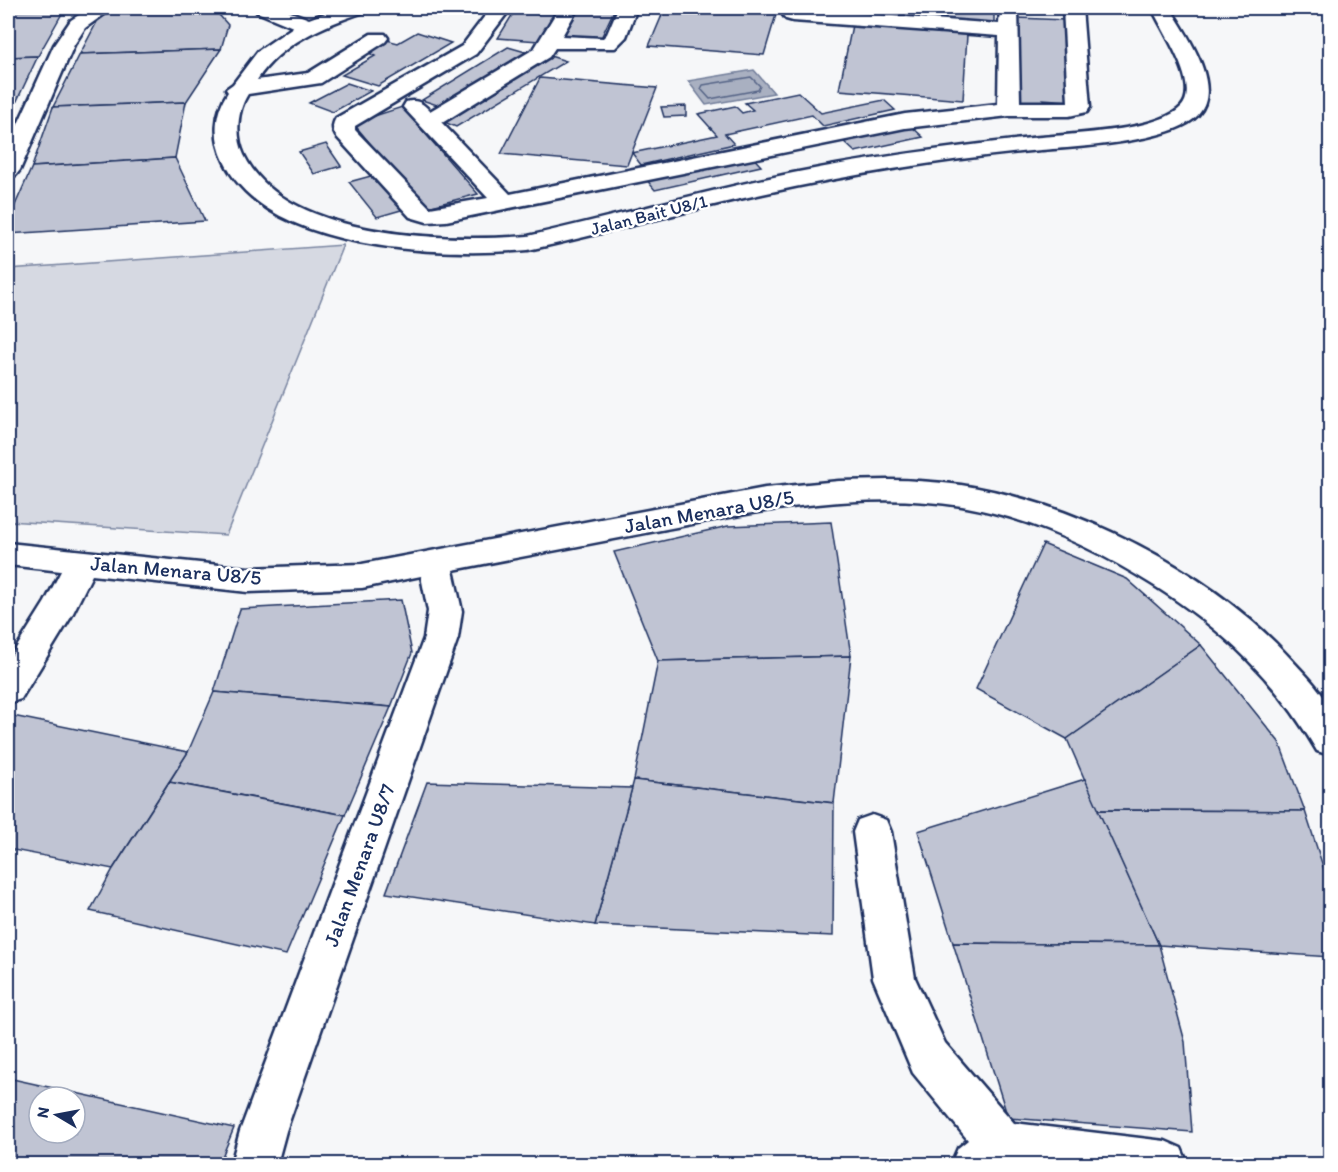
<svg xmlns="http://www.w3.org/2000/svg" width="1338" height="1172" viewBox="0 0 1338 1172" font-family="Itim,sans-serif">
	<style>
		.green { fill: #d6d9e2; stroke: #7884a0; stroke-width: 1.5 }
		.water { fill: #a9b0c1; stroke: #707c99; stroke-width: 1.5 }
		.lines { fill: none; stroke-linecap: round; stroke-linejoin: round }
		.shore { stroke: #546386; stroke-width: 1.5 }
		.building { fill: #c0c4d3; stroke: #1b2f5e; stroke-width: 1.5; fill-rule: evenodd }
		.minor-casing { stroke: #1b2f5e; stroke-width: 5 }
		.minor { fill: #fff; fill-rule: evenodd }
		.labels { text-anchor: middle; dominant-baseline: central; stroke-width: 5; stroke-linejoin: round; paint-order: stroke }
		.far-street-label { font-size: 18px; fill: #1b2f5e; stroke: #fff }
		.street-label { font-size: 21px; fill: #1b2f5e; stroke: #fff }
	</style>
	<rect width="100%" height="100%" fill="#f6f7f9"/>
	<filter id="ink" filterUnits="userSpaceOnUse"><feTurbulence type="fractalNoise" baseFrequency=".0167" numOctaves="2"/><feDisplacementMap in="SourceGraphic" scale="12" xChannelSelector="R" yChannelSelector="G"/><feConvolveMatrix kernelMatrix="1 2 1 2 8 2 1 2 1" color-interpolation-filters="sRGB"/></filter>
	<g filter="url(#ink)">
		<polygon class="green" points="343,245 226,535 8,521 8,269"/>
		<polygon class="water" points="754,70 774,93 706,105 688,81"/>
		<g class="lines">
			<polygon class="shore" points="751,77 760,86 758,90 710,99 701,89 703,85"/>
		</g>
		<g class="building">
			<polygon points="8,8 69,8 64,10 8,11"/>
			<polygon points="115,8 213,8 228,25 221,49 80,54 99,18"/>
			<polygon points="542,8 558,8 539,41 498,38 514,12 538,14"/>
			<polygon points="575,8 615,8 601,38 561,35"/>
			<polygon points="665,8 778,8 764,55 649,46"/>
			<polygon points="816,8 994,8 994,26 815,13"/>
			<polygon points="64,10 38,56 8,57 8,11"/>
			<polygon points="1018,18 1065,20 1071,101 1043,99 1043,104 1018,102"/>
			<polygon points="852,25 967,35 963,100 839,90"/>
			<polygon points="417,32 451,43 378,86 342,75 375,56 367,52 387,40 398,43"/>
			<polygon points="508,47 529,53 443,107 422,100"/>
			<polygon points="221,49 186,102 53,107 80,54"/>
			<polygon points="547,55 566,61 456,127 437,119"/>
			<polygon points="38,56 14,107 8,107 8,57"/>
			<polygon points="540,78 657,88 627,165 501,154"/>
			<polygon points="347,83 371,91 333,112 309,103"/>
			<polygon points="798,92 821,113 884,100 895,110 823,126 812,115 725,134 734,144 641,165 632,153 717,135 698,114 735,106 742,113 753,110 745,103"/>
			<polygon points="186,102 175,158 32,167 53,107"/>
			<polygon points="686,106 686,116 664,117 661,107"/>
			<polygon points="402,107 478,194 424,208 353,123"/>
			<polygon points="911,126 923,137 855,152 843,141"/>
			<polygon points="326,144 341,166 314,174 299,152"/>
			<polygon points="749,153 761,166 655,190 645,178"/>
			<polygon points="175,158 205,221 8,234 8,221 32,167"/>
			<polygon points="378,174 408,208 377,217 349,182"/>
			<polygon points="831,522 851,656 658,661 614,552 728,526"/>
			<polygon points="1043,544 1127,579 1201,645 1067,739 976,689"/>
			<polygon points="401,600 412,653 391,707 214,692 240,609"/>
			<polygon points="1201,645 1279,742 1305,811 1098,810 1067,739"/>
			<polygon points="851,656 834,803 634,780 658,661"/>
			<polygon points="214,692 391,707 345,815 169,782 188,752"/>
			<polygon points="8,715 188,752 113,869 8,849"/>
			<polygon points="1085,779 1159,945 953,943 918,831"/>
			<polygon points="634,780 834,803 833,936 595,925"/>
			<polygon points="169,782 345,815 286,955 90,911 113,869"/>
			<polygon points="427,782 632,788 595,925 386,893"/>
			<polygon points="1098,810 1305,811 1330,888 1330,957 1159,945"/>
			<polygon points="953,943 1159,945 1185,1042 1192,1132 1008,1118"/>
			<path d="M8,1078L234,1128L219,1164H8ZM39,1097H75V1133H39Z"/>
		</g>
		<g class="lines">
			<g class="minor-casing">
				<g id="minor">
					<polygon points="90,8 113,8 85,28 74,45 20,170 16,175 8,177 8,146 54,45 71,20"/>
					<path d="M254,8H280L309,19L339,8H367L364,12C323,26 281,43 257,80L308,73L371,34H385L388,38L385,42L321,83L248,94C237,111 235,136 244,155C285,239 447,242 528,236C617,216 704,191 793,173C872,157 951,147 1031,138C1066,134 1157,132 1181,107C1202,86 1160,28 1152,8H1170C1186,33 1224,87 1198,115C1173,142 1078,147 1041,150C947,159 854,174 762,194C684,211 606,233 528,250C442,257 266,252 224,161C213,138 214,113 228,92L226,89L233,84L258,51L293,27L257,12Z"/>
					<path d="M491,8H511L476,54L355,126V130L430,208L488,198L403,107L406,102C418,99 422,103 430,111L534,49L559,8H578L562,36L603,38L607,34L618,8H637L626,37L615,48H555L549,57L442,123L510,194L905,114L998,104L999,36L793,21L786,19L783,15L786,8L999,24L1000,8H1018L1020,102H1068L1063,8H1082L1090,107L1087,112L1069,116H1009L905,128L446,221L427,222L410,217L336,136C332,129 332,125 336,118L462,46Z"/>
					<path d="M888,480C913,480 937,482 961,485C1076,503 1209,570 1288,656C1300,669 1324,692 1330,709C1334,721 1330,742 1330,755L1317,751C1275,679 1223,629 1153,585C1095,548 1030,518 962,506C863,490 763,510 666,529C595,543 524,556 453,570L462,611L458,638L286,1131L277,1164H231L240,1131L424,638L428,611L421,576L362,588L248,592L92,575L71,617L21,699L8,703V661L45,602L61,571L8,565V543L248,568L362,564L765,488L839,481Z"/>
					<polygon points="872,815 886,820 891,832 915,978 945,1043 1014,1123 1165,1141 1181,1148 1188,1164 951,1164 958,1148 968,1140 913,1073 873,978 853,832 858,820"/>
				</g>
			</g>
			<use href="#minor" class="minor"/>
		</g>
	</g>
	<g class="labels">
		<g class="far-street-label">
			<text transform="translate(649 215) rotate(-14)">Jalan Bait U8/1</text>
		</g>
		<g class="street-label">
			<text transform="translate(709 511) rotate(-10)">Jalan Menara U8/5</text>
			<text transform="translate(176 570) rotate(5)">Jalan Menara U8/5</text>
			<text transform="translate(359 865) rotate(-70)">Jalan Menara U8/7</text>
		</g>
	</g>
	<rect width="1338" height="1172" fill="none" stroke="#fff" stroke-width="30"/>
	<rect x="15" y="15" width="1308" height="1142" fill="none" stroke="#1b2f5e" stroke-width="2" filter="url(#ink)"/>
	<g transform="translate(57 1115) rotate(280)"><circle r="28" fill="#ffffff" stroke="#a4acbf" stroke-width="1.5"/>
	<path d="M0-4.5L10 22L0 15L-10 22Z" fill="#1b2f5e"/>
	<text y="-9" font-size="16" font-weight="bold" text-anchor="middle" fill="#1b2f5e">N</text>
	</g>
</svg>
